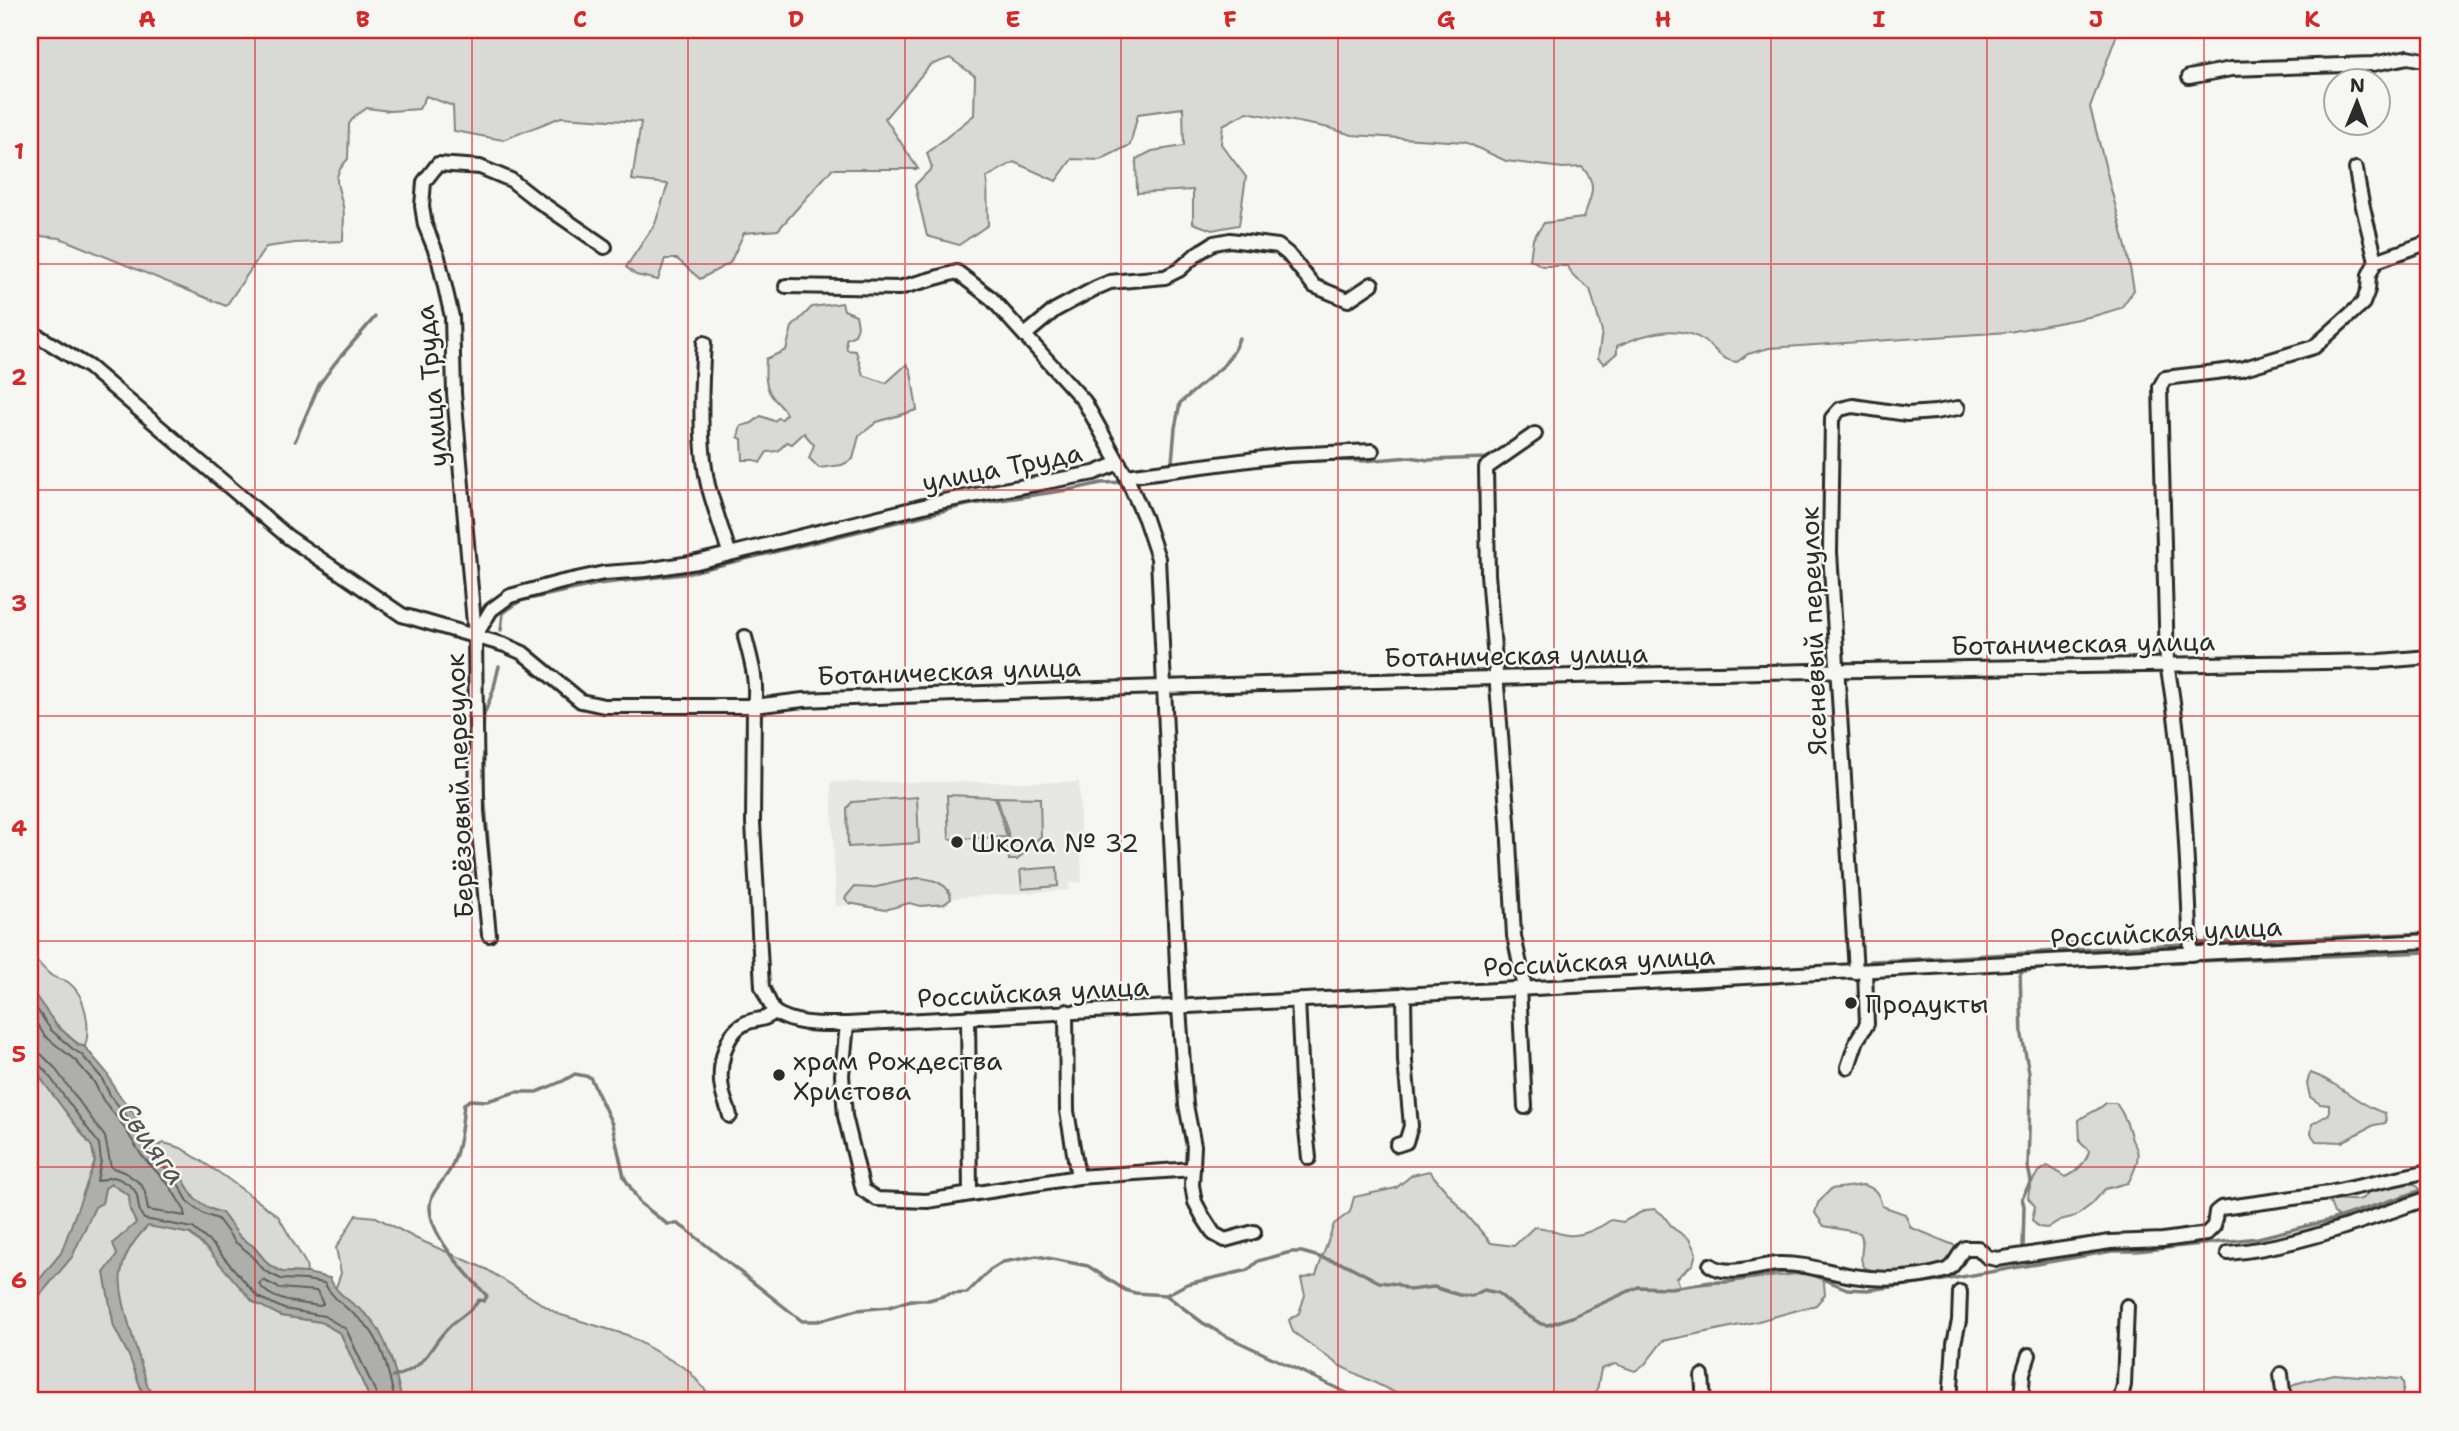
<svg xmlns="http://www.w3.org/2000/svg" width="2459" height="1431" viewBox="0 0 2459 1431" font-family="'Shantell Sans',sans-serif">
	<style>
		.built { fill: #e7e7e3 }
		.green { fill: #d9d9d5; stroke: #828280; stroke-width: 2 }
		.water { fill: #aeaeab; stroke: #7a7a78; stroke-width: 2 }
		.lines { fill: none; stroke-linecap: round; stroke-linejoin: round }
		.shore { stroke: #5f5f5e; stroke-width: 2 }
		.stream { stroke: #7a7a78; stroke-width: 3.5 }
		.minor-casing { stroke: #2b2b2b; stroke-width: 18 }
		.minor { stroke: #f6f6f2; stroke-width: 12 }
		.grid { fill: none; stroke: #d62828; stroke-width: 2; stroke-opacity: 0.55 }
		.poi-dot { fill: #2b2b2b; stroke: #f6f6f2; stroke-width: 2.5 }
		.labels { text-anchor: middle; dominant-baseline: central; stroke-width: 5; stroke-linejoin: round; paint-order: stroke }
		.street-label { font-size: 26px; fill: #2b2b2b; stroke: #f6f6f2 }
		.poi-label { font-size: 26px; fill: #2b2b2b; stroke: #f6f6f2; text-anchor: start }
		.water-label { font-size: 28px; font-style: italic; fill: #525251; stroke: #f6f6f2 }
		.neatline { fill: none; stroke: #d62828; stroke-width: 2.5 }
		.grid-label { font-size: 23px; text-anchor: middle; font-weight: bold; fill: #d62828 }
	</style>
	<rect width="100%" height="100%" fill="#f6f6f2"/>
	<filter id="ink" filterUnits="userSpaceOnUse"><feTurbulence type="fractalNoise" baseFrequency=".0143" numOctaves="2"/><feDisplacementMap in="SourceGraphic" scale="14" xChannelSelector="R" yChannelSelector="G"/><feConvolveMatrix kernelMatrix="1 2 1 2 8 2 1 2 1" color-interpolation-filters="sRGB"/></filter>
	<g filter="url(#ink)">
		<polygon class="built" points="831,782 1079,782 1082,882 1068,883 1069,890 836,906"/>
		<g class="green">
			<path d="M30,30H2126L2117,34L2090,107L2127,251L2134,290L2121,308L2094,316L2009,332L1769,348L1748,354L1737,362C1720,360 1718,351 1706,342C1678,322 1645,334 1617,346V353L1604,364L1598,358L1602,331L1590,289L1573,276L1568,266H1542L1530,259L1533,239L1544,223L1583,218C1591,197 1599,185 1582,167L1563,168L1506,161L1465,142L1352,135L1329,128L1247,112L1223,125L1221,144L1246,177L1239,225L1212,230L1193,223V190L1137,193L1136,159L1152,151L1184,146L1183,108L1138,114L1130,145L1100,160L1072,159L1056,181L1014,162L987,177L988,225L959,245L927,236L915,185L932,168L927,153L974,115L975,76L950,58L930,65L885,118L918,169H832L778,230L744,233L730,263L700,279L677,259H665L658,280L636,275L626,267L655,224L668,184L632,180L641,122L561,117L503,140L454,131L453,106L426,96L419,109L390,111L367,108L355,116L349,124L348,159C330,178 338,183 343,206C345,216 343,230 343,241L295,243L266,247L226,306L60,238L30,235Z"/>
			<path d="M842,303L844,310L856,315L858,326L855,335L846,339L847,350L856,351L863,375L886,383L907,364L911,371L917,410L877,422L859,436L853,459L842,465L819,468L809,458L814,445L804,433L792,444L787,442L778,451L767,452L760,463L755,460H743L742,439L738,437L741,426L752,423L761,416L774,421L778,418L782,419L786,414C783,407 779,405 775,400C764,388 765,374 766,359L786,350L792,327L812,307Z"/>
			<polygon points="947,795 995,797 1007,837 949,839"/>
			<polygon points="917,797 919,843 848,847 847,808 852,802"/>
			<polygon points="997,797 1040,798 1041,836 1017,860 1009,860 1008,833"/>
			<polygon points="1057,867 1058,886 1022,889 1020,870"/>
			<path d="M916,878C930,878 950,883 951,899L944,904L921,906L909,903L885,910L849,903L845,898L854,887L872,888Z"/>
			<path d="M30,952C36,960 44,970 52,976C57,979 63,979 68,982C86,995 91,1027 85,1047C70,1042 33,1001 30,986C27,976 30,962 30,952Z"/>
			<polygon points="30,1064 92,1147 102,1203 105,1188 111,1184 130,1196 130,1210 190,1234 281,1316 321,1322 341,1334 371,1401 30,1401"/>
			<path d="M2310,1073C2337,1081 2358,1105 2385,1113L2386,1123L2374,1125L2342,1142L2316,1141L2311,1134L2312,1124L2329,1114V1105L2320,1104L2310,1097L2307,1084Z"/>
			<path d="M2106,1103H2116C2125,1116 2128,1125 2132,1140C2133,1143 2136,1146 2137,1150C2140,1160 2133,1174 2128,1183L2105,1189L2092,1204L2076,1216L2060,1220L2047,1228L2038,1227L2032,1220L2035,1206L2028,1198C2029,1184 2036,1171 2048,1166L2066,1177C2076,1173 2087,1161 2089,1151L2080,1142L2079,1120C2088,1113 2098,1111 2106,1103Z"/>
			<polygon points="164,1143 181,1148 224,1176 278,1216 306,1264 307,1273 282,1272 269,1265 253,1246 240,1237 222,1213 208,1208 194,1198 181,1176 155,1147"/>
			<path d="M1429,1171L1491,1243L1514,1246L1534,1227C1548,1227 1554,1233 1567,1235C1581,1237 1600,1228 1611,1220L1623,1222L1645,1210L1655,1209L1663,1215L1673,1228L1689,1239L1696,1253L1693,1264L1677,1278L1680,1287L1798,1274L1806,1269L1820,1273L1824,1283L1825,1295L1816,1305L1755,1322L1663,1341L1645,1364L1635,1371L1615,1364L1601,1369L1595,1401H1412L1340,1366L1293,1332L1289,1320L1299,1313L1305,1295L1301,1279L1316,1275L1334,1224L1350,1212L1354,1197L1396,1188L1412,1175Z"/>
			<path d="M2385,1184H2415L2421,1190L2420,1194L2351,1217L2340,1218L2334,1213L2330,1203L2332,1200C2347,1197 2362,1207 2369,1190Z"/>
			<path d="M1863,1185C1876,1188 1879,1194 1882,1206L1905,1214L1911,1228C1928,1233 1941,1241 1957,1246L1961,1259C1943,1272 1886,1276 1865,1268C1856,1258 1867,1244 1860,1233L1824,1226L1815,1213L1818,1203L1831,1189Z"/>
			<polygon points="356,1215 376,1217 415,1238 486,1269 558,1314 627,1335 688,1370 715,1401 402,1401 392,1361 335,1290 341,1273 336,1248"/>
			<path d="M2333,1374L2401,1379C2406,1385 2403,1396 2398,1401H2383L2379,1396L2374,1395L2336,1401H2287L2285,1395L2294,1384Z"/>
		</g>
		<path class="water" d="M30,988L57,1026L79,1045L85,1047L107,1073L116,1091L135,1115L155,1147L181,1176L194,1198L208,1208L222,1213L240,1237L253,1246L269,1265L282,1272L307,1273L330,1278C338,1299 362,1306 375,1324C390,1347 396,1375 402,1401H371L341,1334L321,1322L281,1316L253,1302L208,1250L191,1234L148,1226C134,1240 124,1254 121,1274C117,1296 141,1362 148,1387L154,1394L151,1399L144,1397L129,1356L114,1327L104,1273L117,1255L113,1243L136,1223L130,1210L129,1195L111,1184L105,1188L102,1203L95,1207L72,1257L30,1307V1291L61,1253L95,1161L92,1147L30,1064Z"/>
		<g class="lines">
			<g class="shore">
				<path d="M30,999L51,1030L74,1050L81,1054L101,1077L110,1095L129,1119L149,1151L176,1180L189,1203L204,1214L218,1219L235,1242L248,1252L265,1271L281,1279L306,1280L324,1283C334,1301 351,1310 366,1325C384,1344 389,1376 395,1401"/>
				<polyline points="30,1014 45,1036 76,1061 94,1082 103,1100 122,1124 142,1156 169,1185 185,1211 185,1216 148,1210 145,1192 141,1184 126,1173 111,1167 105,1137 54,1067 41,1054 30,1051"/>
				<path d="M30,1060L36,1061L47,1073L99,1144L101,1161L97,1181C103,1181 107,1177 113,1177C120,1178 133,1186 136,1193C140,1202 136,1209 144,1219L193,1228L213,1245L258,1297L284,1309L324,1316L346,1329L376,1393L377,1401"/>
				<path d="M263,1280L279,1288L317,1291L323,1304L320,1306C300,1303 271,1302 259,1284Z"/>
			</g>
			<g class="stream">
				<polyline points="295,441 319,385 335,363 375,317"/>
				<polyline points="1172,462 1175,428 1180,403 1223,366 1234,351 1239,338"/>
				<polyline points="1192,473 1293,462 1336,460 1364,461 1410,457 1428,460 1486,458 1503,449"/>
				<polyline points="1137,482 1167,476"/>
				<polyline points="501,630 503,613 520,601 598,584 684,574 967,505 1074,489 1101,483 1125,482"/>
				<polyline points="493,901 484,793 483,730 484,715 493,691 499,666"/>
				<polyline points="2196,943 2429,933"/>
				<path d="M1870,961C1975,957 2079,949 2183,944"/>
				<polyline points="2200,961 2429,952"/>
				<polyline points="2023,1248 2024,1206 2022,1198 2031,1181 2028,1167 2030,1096 2029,1072 2022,1036 2020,972 2043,968 2182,962"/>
				<polyline points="1166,1295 1203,1323 1224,1335 1364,1401"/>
				<path d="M393,1377C430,1366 427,1348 450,1326C461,1316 471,1312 479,1300L484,1301L487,1296C468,1275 429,1236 430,1206C430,1192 445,1180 451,1168C460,1148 462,1125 464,1104L470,1100L487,1101L516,1092H537L563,1081L575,1074L590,1077L612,1124L624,1177L640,1203L667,1224H678L687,1230L802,1321H818L857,1310L889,1307L911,1300H929L950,1294L967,1293L990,1270L1003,1262L1037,1256L1088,1266L1125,1290L1135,1293L1166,1295L1187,1284L1248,1270L1258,1261L1291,1252H1302L1347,1265L1379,1282L1397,1284L1409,1290L1434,1287L1459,1295L1472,1296L1484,1290L1498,1293L1512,1305L1541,1324L1548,1325L1572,1317L1638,1287L1671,1288L1711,1282H1728L1784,1272L1811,1274L1847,1289L1867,1290L1932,1282L2112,1251H2137L2258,1238L2331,1220L2429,1188"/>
			</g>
			<g class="minor-casing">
				<g id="minor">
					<polyline points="2189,77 2231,69 2373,64 2408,57 2429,61"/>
					<path d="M2356,169C2360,201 2369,230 2376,261"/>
					<polyline points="786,286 899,288 957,272 991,298 1084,401 1126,476 1145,519 1158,558 1179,1008 1186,1105 1194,1146 1192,1185 1195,1202 1203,1217 1214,1234 1225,1240 1254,1232"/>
					<path d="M30,331L89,367L288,537L402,615L505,645L523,653L581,701L604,706H754L803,700C1328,678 1855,670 2381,661L2429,657"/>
					<polyline points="1025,335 1055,310 1096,288 1110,282 1165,277 1179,270 1198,253 1214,243 1230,240 1278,246 1288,254 1314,286 1348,300 1372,284"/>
					<path d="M704,343C701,384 699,444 708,485C714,507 722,530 729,552"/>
					<polyline points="1126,476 1287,455 1372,451"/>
					<polyline points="476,635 491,610 510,596 562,582 604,573 646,570 697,562 944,501 1094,473 1119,463"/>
					<path d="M745,637C751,660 758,682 754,706L753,823L762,987L774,1012"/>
					<polyline points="489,935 477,811 475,635 454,393 452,317 438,257 425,225 422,206 424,182 438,164 480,167 511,180 534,198 605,247"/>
					<path d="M2191,954C2187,859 2184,757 2167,664L2160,387L2165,378L2241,369L2314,347L2363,303L2368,290L2369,275L2376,261L2429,242"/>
					<polyline points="1856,972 1830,552 1832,418 1840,409 1853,406 1907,414 1935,412 1958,408"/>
					<polyline points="1519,988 1525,1107"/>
					<polyline points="1525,988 1514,936 1508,822 1488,574 1486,468 1535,434"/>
					<polyline points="1298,1000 1303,1100 1309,1158"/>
					<polyline points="1066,1011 1067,1111 1078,1177"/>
					<path d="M774,1012C797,1026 821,1024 847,1024L2429,941"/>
					<polyline points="968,1017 970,1193"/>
					<polyline points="847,1024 842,1075 845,1116 863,1190 877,1199 927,1201 1078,1177 1193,1169"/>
					<polyline points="1848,1067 1857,1040 1867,1024 1865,972"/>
					<path d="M730,1116C728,1107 723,1098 722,1089C718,1069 724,1034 744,1024C756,1017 762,1023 774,1012"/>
					<polyline points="1397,1145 1406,1142 1411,1126 1405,1061 1404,994"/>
					<path d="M2228,1253C2297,1247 2364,1220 2429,1198"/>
					<path d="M1710,1265C1728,1278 1758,1265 1778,1264C1804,1263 1828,1272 1853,1276C1882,1281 1916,1279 1944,1271C1955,1268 1957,1255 1965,1248H1978L1987,1257L1997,1259L2110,1242L2163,1240L2206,1234L2214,1226L2216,1212L2221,1208L2329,1193L2429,1171"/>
					<polyline points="2281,1374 2284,1401"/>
					<polyline points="1702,1376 1704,1401"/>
					<polyline points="1950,1401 1954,1343 1959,1321 1960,1292"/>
					<polyline points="2021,1401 2023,1373 2029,1355"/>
					<polyline points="2120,1401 2124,1385 2127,1306"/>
				</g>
			</g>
			<use href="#minor" class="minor"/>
		</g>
	</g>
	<path class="grid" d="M255,30V1401M472,30V1401M688,30V1401M905,30V1401M1121,30V1401M1338,30V1401M1554,30V1401M1771,30V1401M1987,30V1401M2204,30V1401M30,264H2429M30,490H2429M30,716H2429M30,941H2429M30,1167H2429"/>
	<g class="poi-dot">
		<circle cx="957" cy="842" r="7"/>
		<circle cx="1851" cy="1003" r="7"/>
		<circle cx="779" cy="1075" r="7"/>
	</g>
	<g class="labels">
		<g class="street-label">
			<text transform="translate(431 386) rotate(-95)">улица Труда</text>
			<text transform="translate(1002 467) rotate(-11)">улица Труда</text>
			<text transform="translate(1813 631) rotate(-92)">Ясеневый переулок</text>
			<text transform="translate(2083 643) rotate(-1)">Ботаническая улица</text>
			<text transform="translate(1516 655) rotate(-1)">Ботаническая улица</text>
			<text transform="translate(949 671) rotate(-2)">Ботаническая улица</text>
			<text transform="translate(459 786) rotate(-92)">Берёзовый переулок</text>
			<text transform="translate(2166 932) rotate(-3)">Российская улица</text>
			<text transform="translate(1599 961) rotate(-3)">Российская улица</text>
			<text transform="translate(1033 992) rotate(-3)">Российская улица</text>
		</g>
		<g class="poi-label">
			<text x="971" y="842">Школа № 32</text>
			<text x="1865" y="1003">Продукты</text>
			<text x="793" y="1060">храм Рождества<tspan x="793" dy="30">Христова</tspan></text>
		</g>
		<g class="water-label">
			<text transform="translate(152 1143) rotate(54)">Свияга</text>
		</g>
	</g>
	<rect width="2459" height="1431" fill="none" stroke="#f6f6f2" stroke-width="77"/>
	<g transform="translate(2357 102) rotate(1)"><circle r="33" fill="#f6f6f2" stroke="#a5a5a2" stroke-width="2"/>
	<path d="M0-5L12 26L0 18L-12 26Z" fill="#2b2b2b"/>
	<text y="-10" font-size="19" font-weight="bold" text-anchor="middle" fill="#2b2b2b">N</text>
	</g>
	<rect x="38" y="38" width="2382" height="1354" class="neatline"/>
	<g class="grid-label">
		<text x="147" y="27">A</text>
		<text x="363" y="27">B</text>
		<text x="580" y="27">C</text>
		<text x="796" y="27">D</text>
		<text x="1013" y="27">E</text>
		<text x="1230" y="27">F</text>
		<text x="1446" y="27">G</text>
		<text x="1663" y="27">H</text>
		<text x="1879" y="27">I</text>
		<text x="2096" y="27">J</text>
		<text x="2312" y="27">K</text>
		<text x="19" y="159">1</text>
		<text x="19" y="385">2</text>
		<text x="19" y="611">3</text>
		<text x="19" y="836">4</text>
		<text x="19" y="1062">5</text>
		<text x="19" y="1288">6</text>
	</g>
</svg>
